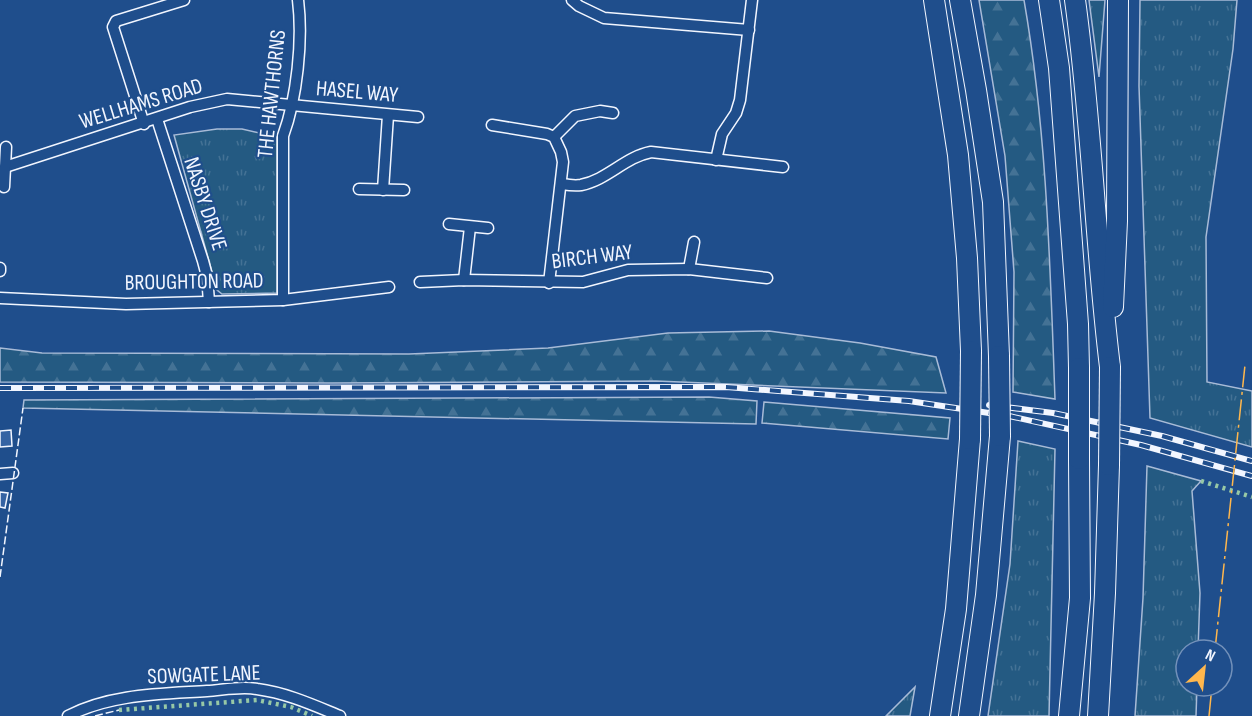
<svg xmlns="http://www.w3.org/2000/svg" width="1252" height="716" viewBox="0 0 1252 716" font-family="'Sofia Sans Condensed',sans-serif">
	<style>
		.grass { fill: url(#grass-tufts); stroke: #a8bbd7; stroke-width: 1.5 }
		.forest { fill: url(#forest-firs); stroke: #a8bbd7; stroke-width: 1.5 }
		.building { fill: #3563a3; stroke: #f2f6ff; stroke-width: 1.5 }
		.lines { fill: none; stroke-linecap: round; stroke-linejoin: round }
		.minor-casing { stroke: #f2f6ff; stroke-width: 13 }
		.motorway-casing { stroke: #f2f6ff; stroke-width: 22 }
		.minor { stroke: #1f4e8c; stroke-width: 10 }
		.motorway { stroke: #1f4e8c; stroke-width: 20 }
		.rail-casing { stroke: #f2f6ff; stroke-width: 6 }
		.rail { stroke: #1f4e8c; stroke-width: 4; stroke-dasharray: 11; stroke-linecap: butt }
		.motorway-bridge-casing { stroke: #f2f6ff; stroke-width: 22; stroke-linecap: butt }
		.motorway-bridge { stroke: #1f4e8c; stroke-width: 20 }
		.hedge { stroke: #97c8a6; stroke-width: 4.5; stroke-dasharray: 3 4.5; stroke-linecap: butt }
		.fence { stroke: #f2f6ff; stroke-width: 1.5; stroke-dasharray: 8 3; stroke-linecap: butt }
		.power { stroke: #ffb74d; stroke-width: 1.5; stroke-dasharray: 21 4.5 3 4.5; stroke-linecap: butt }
		.labels { text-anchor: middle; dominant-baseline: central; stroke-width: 4.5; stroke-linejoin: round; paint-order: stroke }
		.street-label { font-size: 22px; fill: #f2f6ff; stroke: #1f4e8c }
	</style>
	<defs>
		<pattern id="grass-tufts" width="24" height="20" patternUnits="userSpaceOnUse" patternTransform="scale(1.5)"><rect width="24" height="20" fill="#245a82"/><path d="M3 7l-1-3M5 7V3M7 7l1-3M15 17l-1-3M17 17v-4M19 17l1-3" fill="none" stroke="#447295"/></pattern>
		<pattern id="forest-firs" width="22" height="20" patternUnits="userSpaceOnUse" patternTransform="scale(1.5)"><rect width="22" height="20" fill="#245a82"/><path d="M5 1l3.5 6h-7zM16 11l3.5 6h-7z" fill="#447295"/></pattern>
	</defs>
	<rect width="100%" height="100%" fill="#1f4e8c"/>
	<g class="grass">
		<polygon points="1089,0 1105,0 1099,77"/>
		<polygon points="1140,0 1237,0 1233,49 1206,237 1207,382 1252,391 1252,447 1150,418 1139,86"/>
		<polygon points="217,129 242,129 277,137 277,293 222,294 217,290 174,135"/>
		<polygon points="1018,441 1055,449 1049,716 988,716 1010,564"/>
		<polygon points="1147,466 1201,481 1192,491 1200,593 1198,650 1186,650 1186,686 1197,686 1196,716 1135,716 1143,598"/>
		<polygon points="915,687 910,716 886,716"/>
	</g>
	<g class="forest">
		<path d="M979,0H1024C1047,132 1050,265 1055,399L1013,392L1014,272L1005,156Z"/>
		<polygon points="769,331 860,343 936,357 946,393 656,381 332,383 0,382 0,348 42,353 409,354 548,348 668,333"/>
		<polygon points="709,397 757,401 756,424 23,408 24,400"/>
		<polygon points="764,402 950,418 948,439 762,423"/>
	</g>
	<g class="building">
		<polygon points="11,430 12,446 0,447 0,431"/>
		<polygon points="0,492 8,493 5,508 0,507"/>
	</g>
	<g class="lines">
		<g class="minor-casing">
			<g id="minor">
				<polyline points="572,0 579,6 604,18 749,30"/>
				<polyline points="157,119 203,261 207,276 209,302"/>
				<polyline points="144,124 113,27 116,21 184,0"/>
				<polyline points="492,125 547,134 554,137 561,152 563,162 549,283"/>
				<polyline points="554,137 575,116 600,111 613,113"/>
				<polyline points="716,160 722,134 736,113 740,100 752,0"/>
				<polyline points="5,167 190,107 227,99 418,117"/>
				<path d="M562,184C568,185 575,186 581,185C607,180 625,157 651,152L783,167"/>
				<polyline points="4,187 6,147"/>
				<polyline points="359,189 404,190"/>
				<polyline points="383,190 388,115"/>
				<polyline points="449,224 488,228"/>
				<polyline points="689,269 694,242"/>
				<polyline points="0,271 0,268"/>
				<polyline points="464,280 470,227"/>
				<polyline points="420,282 464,280 583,282 628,270 689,269 767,278"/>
				<polyline points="0,298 126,304 283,300 389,287"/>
				<path d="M283,300V136C297,98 303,40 298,0"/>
				<polyline points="0,474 13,473"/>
				<path d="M68,716C110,694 161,694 207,691C223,690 241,686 257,689C287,693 313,705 340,716"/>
			</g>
		</g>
		<g class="motorway-casing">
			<g id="motorway">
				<polyline points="934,0 958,155 967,258 971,351"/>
				<polyline points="960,0 976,90 993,202 999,356"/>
				<polyline points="1049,0 1059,68 1078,324 1079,368"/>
				<path d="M1075,0C1092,122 1095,245 1110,367"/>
				<polyline points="1113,307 1117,221 1118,0"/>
				<polyline points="940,716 956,609 970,439"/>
				<polyline points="969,716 986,595 1000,436"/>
				<polyline points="1069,716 1080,598 1079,459"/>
				<polyline points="1098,716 1105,593 1109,465"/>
			</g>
		</g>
		<use href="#minor" class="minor"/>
		<use href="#motorway" class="motorway"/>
		<g class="rail-casing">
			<g id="rail">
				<polyline points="0,388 726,387 909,401 1009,416 1141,445 1252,476"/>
				<polyline points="989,405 1053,413 1162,436 1252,461"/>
			</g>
		</g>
		<use href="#rail" class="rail"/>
		<g class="motorway-bridge-casing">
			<g id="motorway-bridge">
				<polyline points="999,356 1000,436"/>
				<polyline points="1079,368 1079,459"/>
				<polyline points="970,439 971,351"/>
				<polyline points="1109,465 1110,367"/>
			</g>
		</g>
		<use href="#motorway-bridge" class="motorway-bridge"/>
		<g class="hedge">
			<polyline points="1201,481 1252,497"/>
			<polyline points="119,710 257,700 291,707 312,716"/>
		</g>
		<g class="fence">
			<polyline points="0,577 23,408"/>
			<polyline points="95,716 119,710"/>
		</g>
		<g class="power">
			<polyline points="1215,650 1245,365"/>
			<polyline points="1209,716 1212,686"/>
		</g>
	</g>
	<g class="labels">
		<g class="street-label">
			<text transform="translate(357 92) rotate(5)">HASEL WAY</text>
			<text transform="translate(272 94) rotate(-84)">THE HAWTHORNS</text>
			<text transform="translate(141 104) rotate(-17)">WELLHAMS ROAD</text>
			<text transform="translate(205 204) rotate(72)">NASBY DRIVE</text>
			<text transform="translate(592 257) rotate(-7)">BIRCH WAY</text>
			<text transform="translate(194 282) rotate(-1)">BROUGHTON ROAD</text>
			<text transform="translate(204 675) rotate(-2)">SOWGATE LANE</text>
		</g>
	</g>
	<g transform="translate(1204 668) rotate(27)"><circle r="28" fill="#1f4e8c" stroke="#7391ba" stroke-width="1.5"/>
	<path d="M0-4.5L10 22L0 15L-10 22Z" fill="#ffb74d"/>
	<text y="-9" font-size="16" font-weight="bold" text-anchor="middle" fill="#f2f6ff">N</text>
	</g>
</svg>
